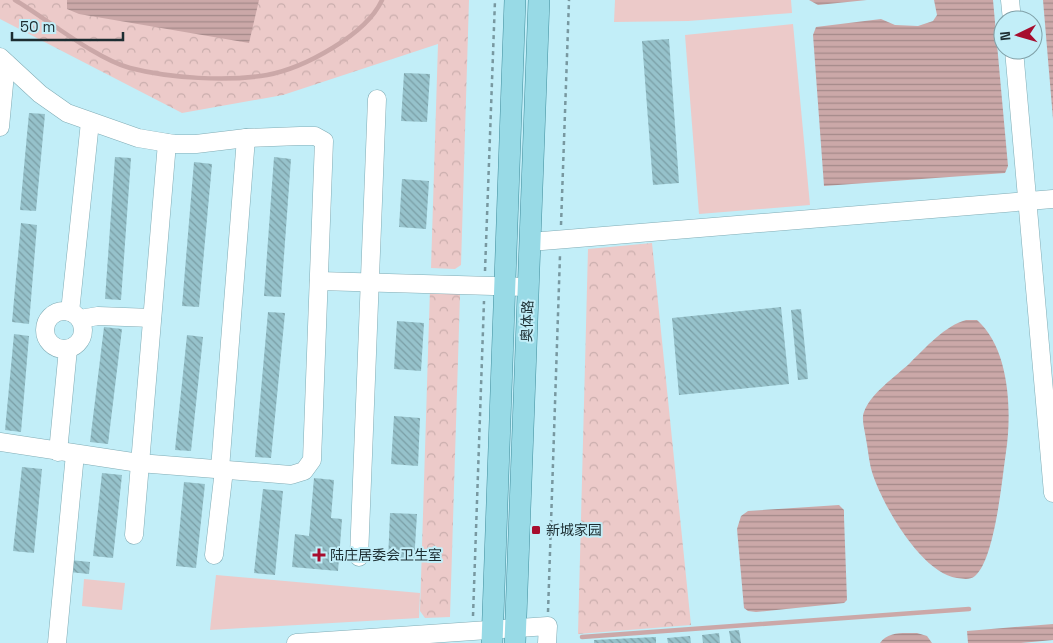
<svg xmlns="http://www.w3.org/2000/svg" width="1053" height="643" viewBox="0 0 1053 643" font-family="'Space Grotesk','Noto Sans SC',sans-serif">
	<style>
		.green { fill: #eccac9 }
		.forest { fill: url(#forest-crowns) }
		.water { fill: url(#water-rules) }
		.lines { fill: none; stroke-linecap: round; stroke-linejoin: round }
		.stream { stroke: #cba8a8; stroke-width: 4.5 }
		.building { fill: url(#building-back-hatch) }
		.minor-casing { stroke: #81acb5; stroke-width: 19 }
		.major-casing { stroke: #408d9c; stroke-width: 22 }
		.path { stroke: #7898a0; stroke-width: 2.5; stroke-dasharray: 4 4; stroke-linecap: butt }
		.minor { stroke: #fff; stroke-width: 18 }
		.major { stroke: #98dae6; stroke-width: 21 }
		.poi-dot { fill: #a70d2e; stroke: #c2eef8; stroke-width: 2 }
		.labels { text-anchor: middle; dominant-baseline: central; stroke-width: 4; stroke-linejoin: round; paint-order: stroke }
		.street-label { font-size: 14px; fill: #1c2d31; stroke: #c2eef8 }
		.poi-label { font-size: 14px; fill: #1c2d31; stroke: #c2eef8; text-anchor: start }
	</style>
	<defs>
		<pattern id="forest-crowns" width="20" height="18" patternUnits="userSpaceOnUse" patternTransform="scale(1.25)"><rect width="20" height="18" fill="#eccac9"/><path d="M2 6a3 3 0 1 1 6 0M12 15a3 3 0 1 1 6 0" fill="none" stroke="#caaead"/></pattern>
		<pattern id="water-rules" width="6" height="5" patternUnits="userSpaceOnUse" patternTransform="scale(1.25)"><rect width="6" height="5" fill="#cba8a8"/><path d="M0 2.5h6" fill="none" stroke="#a48989"/></pattern>
		<pattern id="building-back-hatch" width="6" height="6" patternUnits="userSpaceOnUse" patternTransform="scale(1.25)"><rect width="6" height="6" fill="#96c2cb"/><path d="M-1 5l2 2M0 0l6 6M5-1l2 2" fill="none" stroke="#7a9ea5"/></pattern>
	</defs>
	<rect width="100%" height="100%" fill="#c2eef8"/>
	<g class="green">
		<polygon points="615,0 791,0 792,13 688,21 614,22"/>
		<polygon points="793,24 810,205 699,214 685,35"/>
		<polygon points="216,575 420,593 419,618 210,630"/>
		<polygon points="84,579 125,583 122,610 82,606"/>
	</g>
	<g class="forest">
		<polygon points="0,0 469,0 461,265 455,269 431,268 438,44 283,95 182,113 0,19"/>
		<polygon points="652,243 691,625 578,634 588,249"/>
		<polygon points="430,288 460,291 460,295 450,617 425,618 420,611"/>
	</g>
	<g class="water">
		<polygon points="67,0 259,0 249,43 79,14 67,9"/>
		<polygon points="809,0 867,0 818,5"/>
		<polygon points="934,0 993,0 1008,166 1005,173 824,186 813,35 816,27 881,19 895,25 918,26 933,21 937,15"/>
		<polygon points="1043,0 1053,0 1053,119"/>
		<path d="M966,320H977C1010,349 1012,412 1006,452C1002,479 995,559 975,576C970,580 964,579 957,578C921,573 882,504 872,472C869,462 868,449 866,439C865,431 861,419 864,412C871,393 895,377 910,363C925,348 946,325 966,320Z"/>
		<polygon points="839,505 844,510 844,517 847,600 844,603 756,612 748,611 744,608 737,529 741,516 748,511"/>
		<polygon points="1053,624 1053,640 1021,643 968,643 967,631"/>
		<path d="M917,633L927,636L932,643H880C888,631 904,633 917,633Z"/>
	</g>
	<g class="lines">
		<g class="stream">
			<path d="M15,0C47,19 96,59 130,68C169,78 227,82 267,75C304,68 366,35 382,0"/>
			<polyline points="582,637 969,609"/>
		</g>
	</g>
	<g class="building">
		<polygon points="669,39 679,183 653,185 642,41"/>
		<polygon points="404,73 430,74 427,122 401,121"/>
		<polygon points="29,113 45,114 36,211 20,210"/>
		<polygon points="115,157 131,158 121,300 105,299"/>
		<polygon points="274,157 291,159 281,297 264,296"/>
		<polygon points="194,162 212,164 199,307 182,306"/>
		<polygon points="402,179 429,181 426,229 399,227"/>
		<polygon points="21,223 37,225 29,324 12,322"/>
		<polygon points="781,307 789,384 679,395 672,318"/>
		<polygon points="801,309 808,379 798,380 791,310"/>
		<polygon points="268,312 285,313 271,458 255,457"/>
		<polygon points="397,321 424,323 421,371 394,369"/>
		<polygon points="104,327 122,329 108,444 90,442"/>
		<polygon points="14,334 29,336 21,432 5,430"/>
		<polygon points="187,335 203,337 191,451 175,450"/>
		<polygon points="394,416 420,418 418,466 391,464"/>
		<polygon points="22,467 42,469 34,553 13,551"/>
		<polygon points="102,473 122,475 113,558 93,556"/>
		<polygon points="314,478 334,480 331,518 342,519 338,571 292,567 295,534 309,536"/>
		<polygon points="184,482 205,484 196,568 176,566"/>
		<polygon points="263,489 283,491 275,575 254,573"/>
		<polygon points="390,513 417,514 414,562 388,561"/>
		<polygon points="70,560 90,562 89,574 69,572"/>
		<polygon points="739,630 741,643 731,643 729,631"/>
		<polygon points="719,633 720,643 703,643 702,635"/>
		<polygon points="690,636 691,643 668,643 667,638"/>
		<polygon points="656,637 656,643 594,643 594,640"/>
	</g>
	<g class="lines">
		<g class="minor-casing">
			<g id="minor">
				<polyline points="1010,0 1012,20"/>
				<polyline points="1014,50 1053,493"/>
				<polyline points="0,57 40,94 67,113 138,138 174,144 196,144 246,138 300,136 315,136 324,141 312,460 304,471 291,475 139,463 0,442"/>
				<polyline points="0,127 6,63"/>
				<polyline points="530,242 1053,199"/>
				<polyline points="319,281 528,287"/>
				<circle cx="64" cy="330" r="19"/>
				<polyline points="70,312 90,122"/>
				<polyline points="80,319 98,316 152,318"/>
				<polyline points="58,452 68,349"/>
				<polyline points="220,469 246,138"/>
				<polyline points="134,535 167,143"/>
				<polyline points="214,555 224,470"/>
				<polyline points="359,557 377,99"/>
				<polyline points="57,643 75,454"/>
				<polyline points="296,643 548,626 547,643"/>
			</g>
		</g>
		<g class="major-casing">
			<g id="major">
				<polyline points="492,643 515,0"/>
				<polyline points="515,643 539,0"/>
			</g>
		</g>
		<g class="path">
			<polyline points="561,225 569,0"/>
			<polyline points="485,271 495,0"/>
			<polyline points="548,612 560,255"/>
			<polyline points="473,616 484,301"/>
		</g>
		<use href="#minor" class="minor"/>
		<use href="#major" class="major"/>
	</g>
	<g class="poi-dot">
		<rect x="531" y="525" width="10" height="10" rx="2.5"/>
		<path d="M316.5 547.5h5v5h5v5h-5v5h-5v-5h-5v-5h5z"/>
	</g>
	<g class="labels">
		<g class="street-label">
			<text transform="translate(527 321) rotate(-88)">奥体路</text>
		</g>
		<g class="poi-label">
			<text x="546" y="530">新城家园</text>
			<text x="330" y="555">陆庄居委会卫生室</text>
		</g>
	</g>
	<g transform="translate(1018 35) rotate(265)"><circle r="24" fill="#c2eef8" stroke="#80a1a8"/>
	<path d="M0-4L9 19L0 12L-9 19Z" fill="#a70d2e"/>
	<text y="-8" font-size="14" font-weight="bold" text-anchor="middle" fill="#1c2d31">N</text>
	</g>
	<path d="M12 32v8h111v-8" fill="none" stroke="#1c2d31" stroke-width="2.5"/>
	<text x="20" y="32" font-size="15" fill="#1c2d31" stroke="#c2eef8" stroke-width="4" paint-order="stroke">50 m</text>
</svg>
